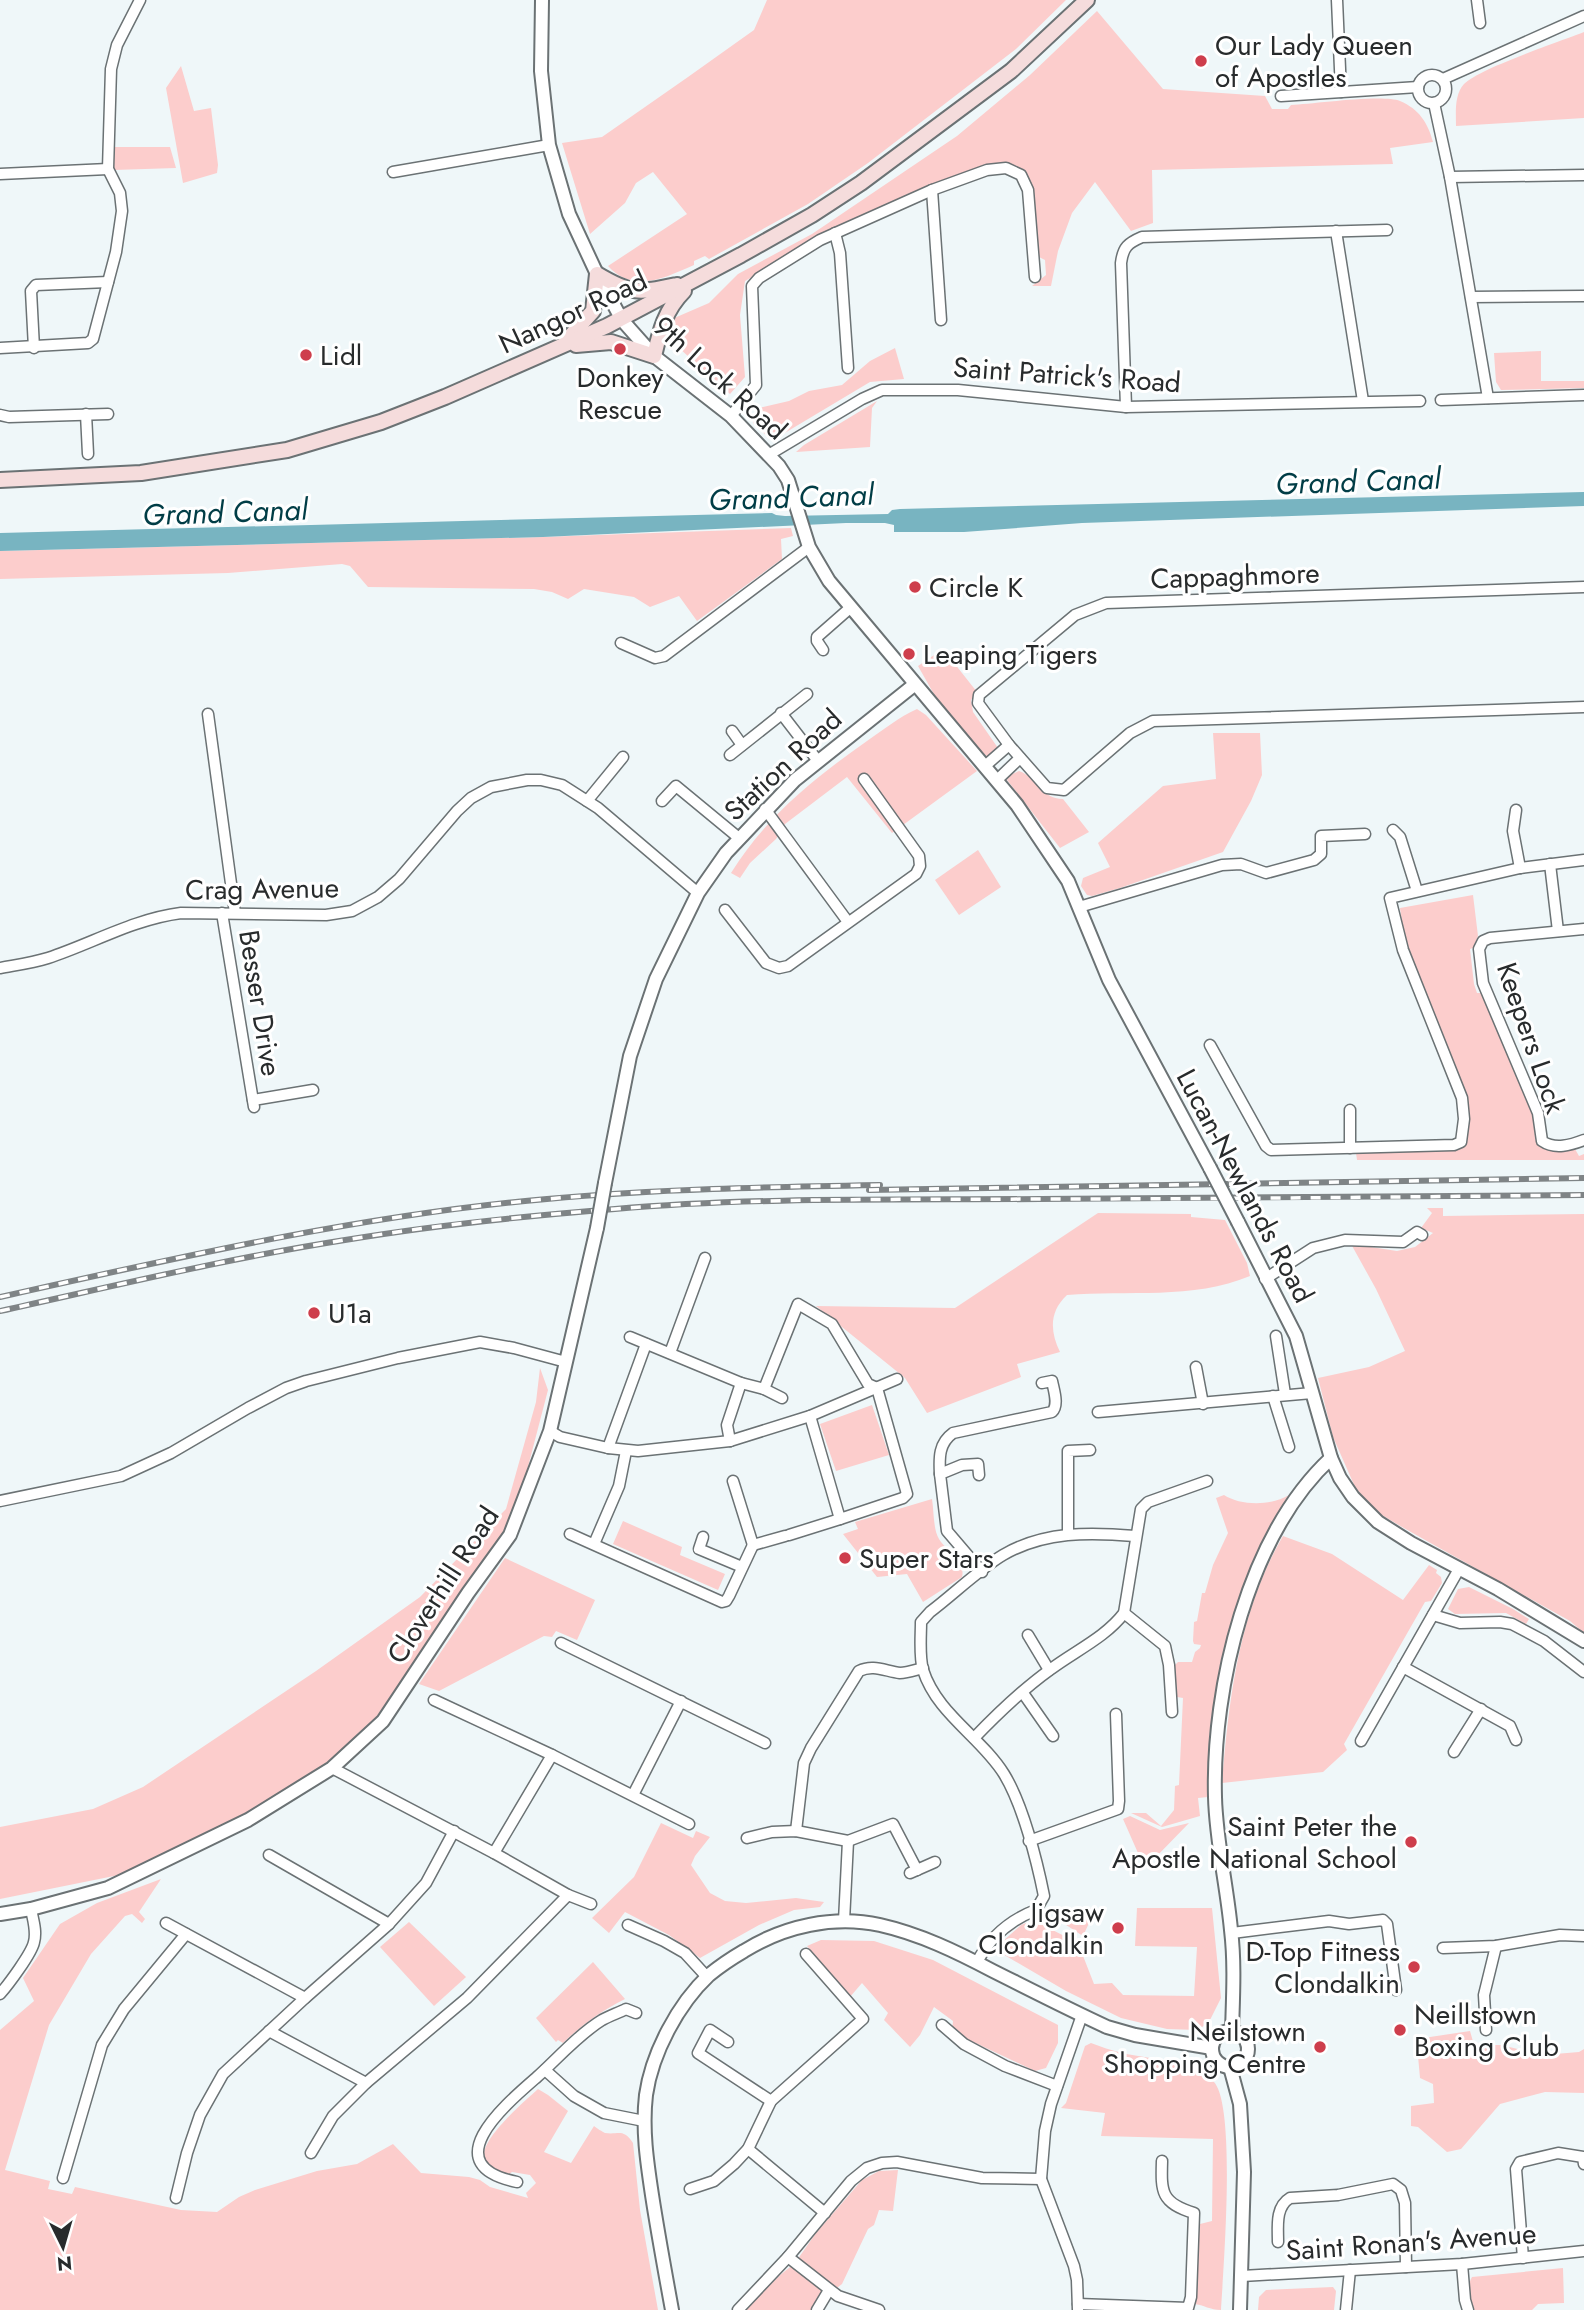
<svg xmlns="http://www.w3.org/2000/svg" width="1584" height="2310" viewBox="0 0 1584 2310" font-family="Jost,sans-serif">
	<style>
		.green { fill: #fccdcc }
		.water { fill: #78b4c1 }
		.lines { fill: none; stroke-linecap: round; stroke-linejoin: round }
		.minor-casing { stroke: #6b7274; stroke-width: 13 }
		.tertiary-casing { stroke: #6b7274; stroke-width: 16 }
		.secondary-casing { stroke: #6b7274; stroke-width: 18 }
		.minor { stroke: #fff; stroke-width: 10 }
		.tertiary { stroke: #fff; stroke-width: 12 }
		.secondary { stroke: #f5dcdc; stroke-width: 14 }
		.rail-casing { stroke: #7f8486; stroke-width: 6 }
		.rail { stroke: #fff; stroke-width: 3.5; stroke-dasharray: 10; stroke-linecap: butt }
		.tertiary-bridge-casing { stroke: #6b7274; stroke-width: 16; stroke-linecap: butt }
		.tertiary-bridge { stroke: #fff; stroke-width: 12 }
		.poi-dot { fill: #ce3e4c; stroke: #fff; stroke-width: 2.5 }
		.labels { text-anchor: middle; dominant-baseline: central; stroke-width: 6; stroke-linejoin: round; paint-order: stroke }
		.poi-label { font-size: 28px; fill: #282b2c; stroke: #fff; text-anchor: start }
		.street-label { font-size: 28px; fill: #282b2c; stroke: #fff }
		.water-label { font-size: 30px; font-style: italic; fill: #013d46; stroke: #fff }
	</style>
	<rect width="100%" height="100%" fill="#eff7f9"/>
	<g class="green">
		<path d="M767,0H1066L1016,49L868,163L808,204L709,259L705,256L694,261V265C664,278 634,294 608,266L687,214L653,172L636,183L625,203L590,234L562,143L602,137L688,77L754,30Z"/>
		<path d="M1097,11L1163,89L1265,96L1272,109H1288L1291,105C1314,104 1382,94 1400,101C1419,109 1428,123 1433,142L1390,148L1393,164L1152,170L1153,223L1131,231L1095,182L1072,213L1058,251L1051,286H1032L1046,275L1045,260L1039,257L1037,251L1032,185L1016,168H999L833,231L745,281L740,315L745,377L730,394L669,339L667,326L672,319L709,303L738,274L812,234L957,136L1030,75Z"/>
		<path d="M1584,32V118L1456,126C1456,113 1454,95 1464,84C1480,68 1559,42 1584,32Z"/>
		<polygon points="181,66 194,111 211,108 218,165 217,173 183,183 166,88"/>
		<polygon points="114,147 170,147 176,168 114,170"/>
		<polygon points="895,348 904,379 870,382 778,437 768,437 753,423 756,410 759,408 789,401 809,391 842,385 870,361"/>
		<polygon points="1541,351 1541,381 1584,381 1584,388 1501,390 1496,382 1494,353"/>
		<polygon points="877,401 872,408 870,447 796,452 804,445"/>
		<polygon points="791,528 793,536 781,539 782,559 697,621 679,596 650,607 634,597 584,589 568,599 552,592 534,589 368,587 350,566 342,564 228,573 0,579 0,551 543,537"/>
		<polygon points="943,649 977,692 971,700 973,712 998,748 988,757 983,753 939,703 918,666"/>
		<path d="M917,709L926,715L977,771L892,833L847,777L785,824L776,839L750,863L740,878L731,873C766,817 813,779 867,741C883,730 899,717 917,709Z"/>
		<polygon points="1213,733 1260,733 1262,775 1251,801 1223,852 1120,888 1092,896 1087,895 1081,886 1083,878 1110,867 1098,843 1163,786 1216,779"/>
		<path d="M1019,771C1037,777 1041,799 1063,799L1089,832L1060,848L1007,780L1008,776Z"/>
		<polygon points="978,850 1001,887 959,915 935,880"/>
		<polygon points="1473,895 1478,936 1473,948 1470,949 1474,984 1477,993 1481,993 1534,1116 1535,1139 1540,1147 1550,1150 1575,1149 1579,1156 1584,1154 1584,1160 1357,1160 1356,1153 1454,1150 1466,1144 1467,1095 1405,943 1400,908"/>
		<polygon points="1427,1208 1443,1208 1443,1216 1584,1214 1584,1633 1570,1621 1402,1527 1380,1514 1367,1502 1355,1487 1333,1437 1318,1378 1369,1367 1405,1351 1376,1289 1351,1244 1397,1251 1415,1247 1433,1233 1421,1228 1432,1213"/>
		<path d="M1098,1213L1191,1214V1217L1225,1220L1247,1263L1250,1276C1193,1300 1127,1290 1067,1295C1049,1312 1050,1331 1060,1352L1017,1364L1021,1377L927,1413L905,1378L816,1306L955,1308Z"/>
		<polygon points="540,1368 548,1390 524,1482 502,1535 378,1718 326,1763 248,1812 119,1875 0,1899 0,1827 93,1809 143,1787 316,1671 420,1597 506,1509 536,1402"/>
		<polygon points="872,1405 889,1455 836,1471 820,1424"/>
		<path d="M1224,1495C1241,1506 1271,1506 1289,1495C1275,1520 1260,1544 1250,1571C1222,1641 1205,1721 1208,1797L1198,1798L1200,1816L1162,1827L1131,1813H1146L1161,1826L1174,1810L1175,1786L1179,1785L1183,1698L1177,1697L1173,1693L1174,1666L1178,1662H1192L1195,1652L1200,1648L1201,1645L1194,1644L1193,1641L1194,1622L1197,1621L1202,1593H1205L1213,1565L1228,1533L1216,1498Z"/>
		<path d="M932,1499C934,1511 933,1529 939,1539C947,1552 966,1561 962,1577L923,1602L907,1574L877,1577L843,1534L858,1529L855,1522Z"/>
		<polygon points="623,1521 682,1547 680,1555 725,1574 718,1590 613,1544"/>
		<path d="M1283,1536L1332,1554L1403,1600L1429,1565L1437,1570L1436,1573L1441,1577L1442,1583L1431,1601L1425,1602L1344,1744L1347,1750L1323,1772L1222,1783C1229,1698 1239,1611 1283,1536Z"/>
		<polygon points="505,1558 595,1600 577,1640 556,1631 552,1637 544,1636 439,1691 419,1684"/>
		<polygon points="1469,1587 1513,1609 1529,1619 1526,1624 1506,1613 1455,1614 1448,1609 1458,1589"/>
		<polygon points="1130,1816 1160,1830 1189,1823 1155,1858 1138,1853 1123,1819"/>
		<polygon points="661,1823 693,1838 696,1831 710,1837 695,1856 691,1865 710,1893 725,1901 746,1903 796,1898 824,1902 820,1907 794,1910 759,1925 700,1958 669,1935 625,1912 609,1933 592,1918 634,1877"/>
		<path d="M161,1879L139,1912L145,1919L142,1923L132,1914L125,1916L91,1954L49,2025L5,2170L50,2181L48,2189L72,2194L75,2187L181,2210L217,2212L239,2197L255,2190L317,2171L357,2164L393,2144L421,2173L469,2177L480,2180L490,2187L528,2198L526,2193L536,2183L530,2175L512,2172L508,2175C500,2172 489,2170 485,2161C475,2143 525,2101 538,2089L548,2095L568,2111L544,2152L571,2163L594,2126C596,2128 603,2132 605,2133C619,2135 623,2128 633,2143L640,2210L658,2310H0V2030L34,2001L23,1978L60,1924L97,1903Z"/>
		<polygon points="1053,1908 1068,1910 1096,1908 1083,1936 1060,1921 1052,1912"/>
		<polygon points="1137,1908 1212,1908 1221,1998 1209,2022 1198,2030 1167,2029 1121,2018 1066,1991 994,1949 1021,1925 1033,1920 1078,1943 1094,1984 1112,1983 1123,1995 1194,1996 1197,1947 1135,1946"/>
		<polygon points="409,1922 466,1977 434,2006 380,1947"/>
		<polygon points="821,1940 874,1941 933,1960 1058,2025 1058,2043 1046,2068 1035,2071 952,2032 953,2021 934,2007 920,2035 910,2047 884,2020 888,2013 862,1983 850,1997 807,1946"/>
		<path d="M593,1962L625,1999C601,2011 582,2025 563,2043L558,2040L556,2042L536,2018Z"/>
		<polygon points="1470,2031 1474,2045 1501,2045 1543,2055 1579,2052 1584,2049 1584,2093 1545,2092 1500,2104 1461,2149 1447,2152 1418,2127 1411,2126 1411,2106 1434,2103 1433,2084 1420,2078 1418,2056 1427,2050 1426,2039 1430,2037"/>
		<path d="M1091,2043C1101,2047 1111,2050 1122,2053C1153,2060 1188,2059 1213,2081C1237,2102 1223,2273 1221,2310C1210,2310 1204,2305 1194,2304L1196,2225L1212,2221L1213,2139L1101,2136L1105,2113L1061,2108L1066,2103L1085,2046Z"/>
		<polygon points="898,2170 893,2211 879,2210 874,2225 868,2229 842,2284 816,2304 812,2310 745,2310 779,2276 795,2263 816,2233 862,2180 879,2171"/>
		<path d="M1563,2268L1564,2303L1538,2304L1532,2310H1475C1467,2303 1466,2287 1472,2277Z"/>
		<polygon points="1333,2287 1336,2291 1334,2310 1258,2310 1259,2297 1266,2290"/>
	</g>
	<polygon class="water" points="1584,492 1584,506 1082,523 964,532 894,532 894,525 885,523 846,523 543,537 0,551 0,533 772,513 776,515 785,516 888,514 892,510 900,509"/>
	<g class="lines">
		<g class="minor-casing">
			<g id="minor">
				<polyline points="1337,0 1341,92"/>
				<polyline points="1477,0 1480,23"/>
				<circle cx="1432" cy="89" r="14"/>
				<polyline points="1443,79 1584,16"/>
				<polyline points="1281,96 1418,87"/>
				<polyline points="1434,103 1450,177 1488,398"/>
				<polyline points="393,172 549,145"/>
				<polyline points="0,174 108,169"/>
				<polyline points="1450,177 1584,175"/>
				<polyline points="932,190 941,320"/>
				<polyline points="1336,231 1363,401"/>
				<polyline points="835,233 840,253 848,368"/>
				<polyline points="1471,297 1584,296"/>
				<polyline points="0,348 88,343 93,339 116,252 122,211 120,193 108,169 111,69 117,45 140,0"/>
				<polyline points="34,348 31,291 36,285 108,282"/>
				<polyline points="1441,400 1584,395"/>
				<path d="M1126,407L1121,263C1123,247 1128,243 1142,237L1387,230"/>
				<polyline points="86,414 88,454"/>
				<polyline points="0,415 9,417 108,414"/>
				<polyline points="731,416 756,385 752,286 759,278 820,240 932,190 987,170 1006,168 1021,175 1028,190 1035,277"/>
				<polyline points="770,454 862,399 882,390 958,390 1126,407 1420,401"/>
				<polyline points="1584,587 1106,603 1075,615 979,695 978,703 1009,745 1047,788 1064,790 1130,733 1153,721 1584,707"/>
				<polyline points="621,643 655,658 664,656 809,547"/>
				<polyline points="823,650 817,641 817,637 850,608"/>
				<polyline points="781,713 818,761"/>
				<polyline points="208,714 235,913"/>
				<polyline points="732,731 742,745"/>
				<polyline points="730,755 807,694"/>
				<polyline points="985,766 1009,745"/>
				<polyline points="997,780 1020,758"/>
				<polyline points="587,801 623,757"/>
				<polyline points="662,801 676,786 739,838"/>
				<polyline points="765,809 848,922"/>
				<polyline points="1516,810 1513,831 1520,868"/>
				<polyline points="1393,830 1400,837 1417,891"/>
				<polyline points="1550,864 1558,931"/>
				<polyline points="1079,907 1222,865 1241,864 1266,873 1314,860 1321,854 1321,836 1365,834"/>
				<polyline points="725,910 766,963 779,968 788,966 916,874 920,866 919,856 864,779"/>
				<polyline points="222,913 254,1107"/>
				<path d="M1584,929L1490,938L1483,941L1479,949L1483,983L1538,1113L1542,1141C1555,1150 1571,1145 1584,1140"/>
				<path d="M0,968C16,965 32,963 48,958C93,943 134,919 181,913L326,915L352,911L378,897L399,879L457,811L471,798L491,787L527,780H541L562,785L598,808L698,893"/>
				<polyline points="1210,1045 1266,1146 1271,1150 1454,1145 1461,1142 1464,1119 1462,1098 1403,950 1390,898 1520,868 1584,860"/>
				<polyline points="253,1100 313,1090"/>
				<polyline points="1350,1110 1350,1148"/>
				<polyline points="1265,1279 1313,1248 1345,1240 1403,1242 1417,1232 1422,1235"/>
				<polyline points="1276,1336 1285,1394"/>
				<polyline points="630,1337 741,1383 727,1425 730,1441"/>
				<polyline points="670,1353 705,1258"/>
				<polyline points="1196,1367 1203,1404"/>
				<polyline points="741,1383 764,1389 782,1398"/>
				<polyline points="764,1389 798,1304 832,1324 868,1384 877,1388 907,1494 903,1498 840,1519 810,1416"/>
				<polyline points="1273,1396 1289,1447"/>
				<polyline points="1098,1412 1312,1393"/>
				<polyline points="550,1431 560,1437 608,1448 638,1451 730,1441 810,1416 897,1379"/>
				<polyline points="608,1448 646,1344"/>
				<path d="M940,1474C939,1457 939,1443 953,1433L1052,1412C1059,1405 1054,1391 1052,1381L1042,1383"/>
				<polyline points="979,1475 978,1464 962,1465 940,1474 947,1531 982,1572"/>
				<polyline points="733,1481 753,1545 785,1536"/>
				<polyline points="0,1501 121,1476 171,1453 248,1408 286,1388 306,1381 398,1358 480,1342 514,1348 566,1362"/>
				<polyline points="570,1534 722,1602 726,1601 729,1596 753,1545"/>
				<polyline points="1068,1534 1068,1451 1090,1450"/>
				<polyline points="789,1535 840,1519"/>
				<polyline points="703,1537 699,1549 742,1567"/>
				<polyline points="594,1544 619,1486 626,1451"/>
				<polyline points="1124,1613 1165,1646 1169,1665 1172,1712"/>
				<polyline points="1433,1615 1460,1623 1500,1622 1512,1624 1544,1641 1584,1672"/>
				<polyline points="1028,1635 1049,1670"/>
				<polyline points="561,1643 765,1743"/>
				<polyline points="1403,1667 1510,1726 1516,1740"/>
				<polyline points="1023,1693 1053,1736"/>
				<polyline points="434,1700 552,1755 689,1824"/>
				<path d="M974,1738C998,1713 1023,1689 1051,1669C1075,1651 1106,1637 1124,1613L1141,1509L1148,1502L1207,1481"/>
				<polyline points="1361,1741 1459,1569"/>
				<polyline points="1454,1752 1481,1709"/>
				<polyline points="332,1768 494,1853 568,1895 591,1904"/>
				<polyline points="633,1795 681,1701"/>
				<path d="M796,1831L804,1763L811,1748L859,1671C873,1664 885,1671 900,1673C907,1673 915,1670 923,1668"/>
				<polyline points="747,1838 772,1832 796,1831 848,1841 893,1824 917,1870"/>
				<polyline points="1029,1841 1118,1809 1119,1801 1116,1714"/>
				<polyline points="494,1853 552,1755"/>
				<polyline points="269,1855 389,1924"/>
				<polyline points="910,1873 935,1862"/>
				<polyline points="844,1921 848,1841"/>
				<polyline points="166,1923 305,1998"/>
				<polyline points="628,1925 664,1941 685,1953 707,1977"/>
				<polyline points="1232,1933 1329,1921 1349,1924 1383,1920 1387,1924 1396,1990"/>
				<polyline points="1443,1948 1496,1946 1560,1935 1584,1936"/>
				<path d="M977,1962C990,1937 1010,1920 1036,1910L1044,1896C1037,1861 1023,1805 1004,1774C981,1737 937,1714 923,1670C919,1656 921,1636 921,1622L930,1612C954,1594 978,1570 1003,1555C1044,1531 1090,1532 1135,1536"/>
				<path d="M0,1994C8,1985 32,1953 34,1942C37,1931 33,1920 31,1909"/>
				<polyline points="942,2025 964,2044 1005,2066 1057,2086"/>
				<polyline points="1486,2030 1484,1995 1496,1946"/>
				<polyline points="269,2031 366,2083"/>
				<polyline points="728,2042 710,2030 698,2053 771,2101"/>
				<polyline points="545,2070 574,2096 604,2113 644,2121"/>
				<polyline points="748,2149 825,2213"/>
				<polyline points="311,2153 333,2116 366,2083 467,1998 568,1895"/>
				<polyline points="63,2178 102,2045 124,2009 186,1934"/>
				<path d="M517,2182C433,2165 506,2104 537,2077C557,2059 579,2034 602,2020C609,2016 618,2013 626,2009L636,2013"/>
				<polyline points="690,2189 714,2181 734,2164 748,2149 771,2101 863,2019 806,1954"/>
				<polyline points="176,2198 187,2153 200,2115 223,2074 305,1998 389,1924 426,1883 454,1831"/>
				<path d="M1278,2242C1278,2227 1275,2207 1290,2198L1338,2195L1393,2184L1401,2190L1405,2203L1406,2267"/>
				<polyline points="788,2257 838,2296 879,2310"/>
				<polyline points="1523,2258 1516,2169 1520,2162 1558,2153 1583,2157 1584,2164"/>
				<polyline points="1462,2264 1465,2300 1468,2310"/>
				<polyline points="1242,2276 1462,2264 1584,2251"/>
				<path d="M1078,2304L1188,2308L1191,2297L1194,2213C1161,2203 1161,2192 1162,2161"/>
				<polyline points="738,2310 788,2257 851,2181 867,2168 882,2163 897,2162 982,2178 1041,2179"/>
				<polyline points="817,2310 829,2290"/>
				<polyline points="1078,2310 1077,2280 1074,2266 1041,2179 1045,2131 1051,2104 1082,2015"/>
				<polyline points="1346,2310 1350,2270"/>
			</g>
		</g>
		<g class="tertiary-casing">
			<g id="tertiary">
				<polyline points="542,0 541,71 549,145 569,214 597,274 622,320 654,356 731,416 779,466 788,480 809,547 829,581 1017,805 1068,881 1109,980 1210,1168"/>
				<polyline points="605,1183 630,1056 656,979 698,893 726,853 795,780 914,685"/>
				<polyline points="1238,1222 1296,1336 1331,1458 1340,1478 1353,1497 1378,1522 1411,1543 1498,1589 1584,1641"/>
				<polyline points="0,1914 31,1909 108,1888 248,1820 332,1768 383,1721 468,1593 510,1535 550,1431 597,1228"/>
				<circle cx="1230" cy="2049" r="18"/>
				<path d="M1232,2031C1233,1997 1235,1963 1231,1930C1227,1886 1216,1841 1215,1797C1212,1687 1248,1535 1331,1458"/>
				<polyline points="1230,2067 1240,2104 1244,2172 1240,2310"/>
				<path d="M672,2310C665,2272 658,2234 652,2195C647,2162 642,2129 646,2095C652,2053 678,2004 709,1975C720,1966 732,1958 744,1951C784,1926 834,1915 880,1925C920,1934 957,1952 993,1971C1031,1990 1068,2009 1107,2027L1135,2035L1212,2048"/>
			</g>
		</g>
		<g class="secondary-casing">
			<g id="secondary">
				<path d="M566,341L593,311L597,274C632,295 639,293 677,285"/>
				<path d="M576,345L611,342L654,356C660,331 665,310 684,291"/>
				<polyline points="0,480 141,473 287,450 381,422 445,397 607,326 741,255 812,215 861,183 1011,71 1087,0"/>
			</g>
		</g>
		<use href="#minor" class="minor"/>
		<use href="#tertiary" class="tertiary"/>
		<use href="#secondary" class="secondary"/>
		<g class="rail-casing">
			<g id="rail">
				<polyline points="869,1190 1584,1178"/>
				<path d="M0,1297C180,1257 362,1215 547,1199C657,1189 769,1187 880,1185"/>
				<path d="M0,1311C114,1286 229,1258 345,1240C435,1225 525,1216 615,1209C756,1197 898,1200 1040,1199C1221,1199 1402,1197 1584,1195"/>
			</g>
		</g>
		<use href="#rail" class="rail"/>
		<g class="tertiary-bridge-casing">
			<g id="tertiary-bridge">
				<polyline points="1210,1168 1238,1222"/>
				<polyline points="597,1228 605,1183"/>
			</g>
		</g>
		<use href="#tertiary-bridge" class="tertiary-bridge"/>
	</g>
	<g class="poi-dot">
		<circle cx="1201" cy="61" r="7"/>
		<circle cx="620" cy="349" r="7"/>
		<circle cx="306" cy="355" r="7"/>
		<circle cx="915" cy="587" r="7"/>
		<circle cx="909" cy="654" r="7"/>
		<circle cx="314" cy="1313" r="7"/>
		<circle cx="845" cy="1558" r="7"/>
		<circle cx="1411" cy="1842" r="7"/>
		<circle cx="1118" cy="1928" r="7"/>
		<circle cx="1414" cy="1967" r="7"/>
		<circle cx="1400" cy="2030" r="7"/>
		<circle cx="1320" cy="2047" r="7"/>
	</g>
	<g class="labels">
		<g class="poi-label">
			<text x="1215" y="45">Our Lady Queen<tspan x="1215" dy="32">of Apostles</tspan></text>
			<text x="320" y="355">Lidl</text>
			<text x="620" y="377" text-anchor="middle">Donkey<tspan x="620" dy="32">Rescue</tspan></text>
			<text x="929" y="587">Circle K</text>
			<text x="923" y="654">Leaping Tigers</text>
			<text x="328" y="1313">U1a</text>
			<text x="859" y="1558">Super Stars</text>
			<text x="1397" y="1826" text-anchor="end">Saint Peter the<tspan x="1397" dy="32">Apostle National School</tspan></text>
			<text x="1104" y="1912" text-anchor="end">Jigsaw<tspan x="1104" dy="32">Clondalkin</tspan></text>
			<text x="1400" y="1951" text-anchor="end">D-Top Fitness<tspan x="1400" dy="32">Clondalkin</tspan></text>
			<text x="1414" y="2014">Neillstown<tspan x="1414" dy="32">Boxing Club</tspan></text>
			<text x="1306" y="2031" text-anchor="end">Neilstown<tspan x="1306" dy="32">Shopping Centre</tspan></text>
		</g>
		<g class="street-label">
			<text transform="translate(573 312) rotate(-25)">Nangor Road</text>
			<text transform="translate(1067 375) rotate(4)">Saint Patrick's Road</text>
			<text transform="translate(720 378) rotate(42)">9th Lock Road</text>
			<text transform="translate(1235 576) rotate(-2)">Cappaghmore</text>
			<text transform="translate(783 765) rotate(-43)">Station Road</text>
			<text transform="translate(262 889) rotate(-1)">Crag Avenue</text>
			<text transform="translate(260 1003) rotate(81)">Besser Drive</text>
			<text transform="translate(1531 1038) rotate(71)">Keepers Lock</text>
			<text transform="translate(1245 1186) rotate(62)">Lucan-Newlands Road</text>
			<text transform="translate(443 1585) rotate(-57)">Cloverhill Road</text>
			<text transform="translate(1411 2242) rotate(-4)">Saint Ronan's Avenue</text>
		</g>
		<g class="water-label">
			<text transform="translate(1358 481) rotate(-2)">Grand Canal</text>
			<text transform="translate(791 497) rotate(-2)">Grand Canal</text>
			<text transform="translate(225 512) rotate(-2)">Grand Canal</text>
		</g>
	</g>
	<g transform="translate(63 2247) rotate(175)" stroke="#ffffff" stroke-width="5" paint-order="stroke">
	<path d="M0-5L12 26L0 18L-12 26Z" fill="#282b2c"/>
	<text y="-10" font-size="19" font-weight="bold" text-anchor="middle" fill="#282b2c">N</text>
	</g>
</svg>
